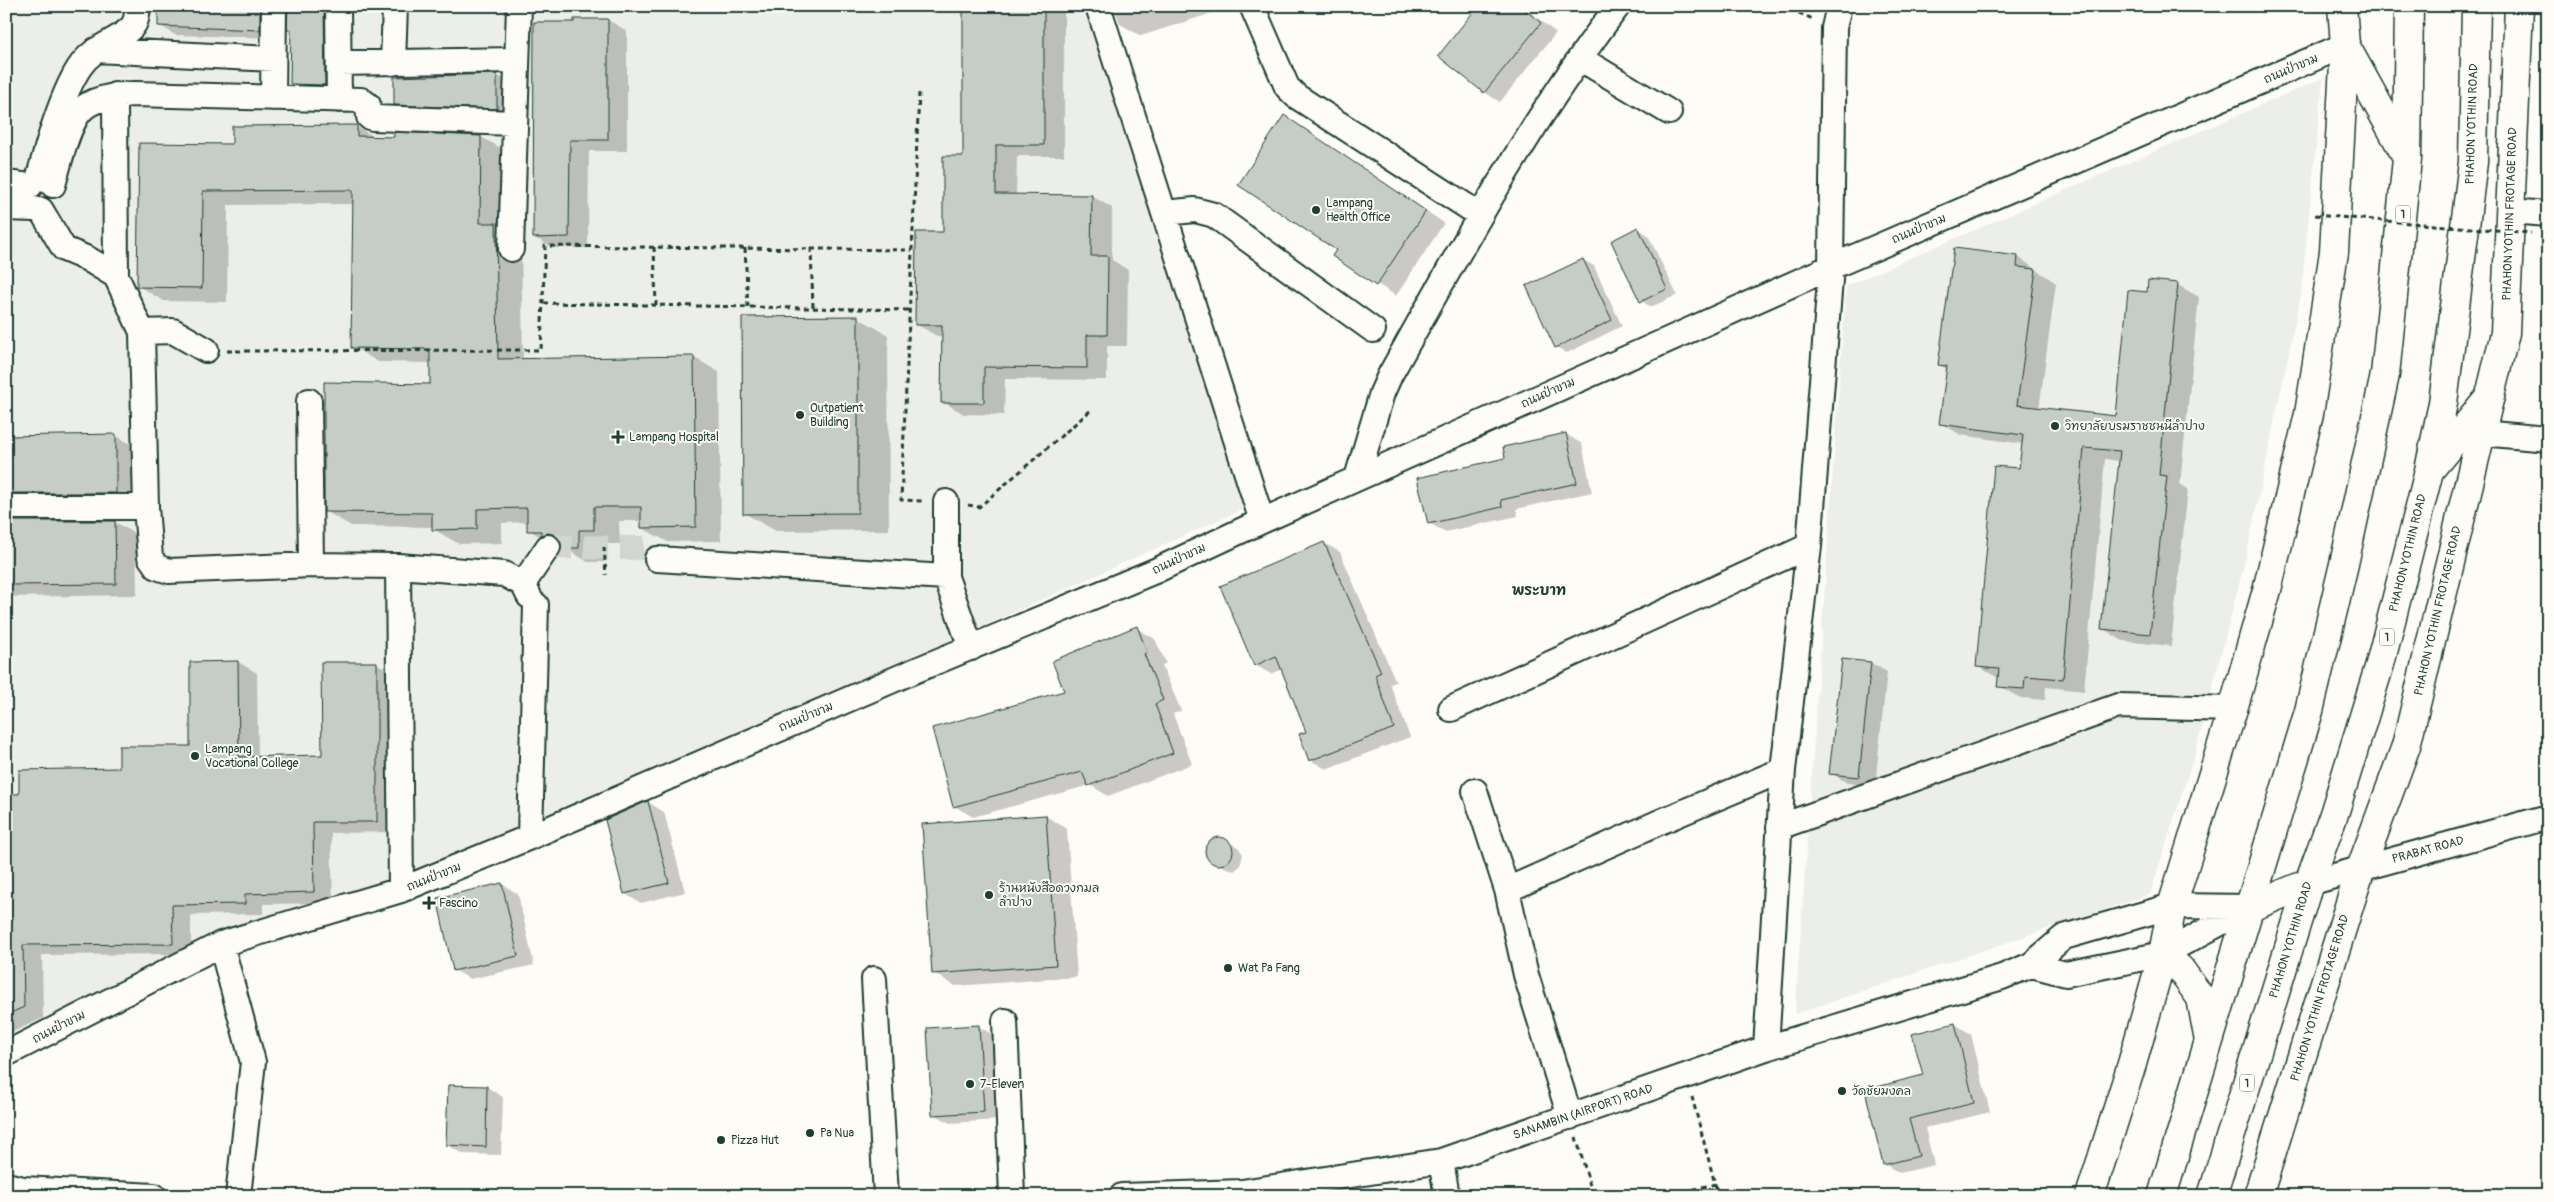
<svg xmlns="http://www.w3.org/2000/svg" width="2554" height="1202" font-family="Pangolin,'Playpen Sans Thai',sans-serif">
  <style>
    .built { fill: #eceee9 }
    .shadow { fill: #0003 }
    .building { fill: #c6cdc7; stroke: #1f3d34 }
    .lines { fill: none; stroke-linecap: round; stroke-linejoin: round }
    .minor-tunnel { stroke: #d1d6d0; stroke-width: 24; stroke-dasharray: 24 12; stroke-linecap: butt }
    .minor-casing { stroke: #1f3d34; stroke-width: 28 }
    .major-casing { stroke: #1f3d34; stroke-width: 31 }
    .highway-casing { stroke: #1f3d34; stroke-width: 31 }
    .path { stroke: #1f3d34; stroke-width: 3; stroke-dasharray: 5 4; stroke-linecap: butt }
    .minor { stroke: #fdfcf7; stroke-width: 24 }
    .major { stroke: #fdfcf7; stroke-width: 28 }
    .highway { stroke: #fdfcf7; stroke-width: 28 }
    .path-bridge { stroke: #1f3d34; stroke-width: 3; stroke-dasharray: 5 4; stroke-linecap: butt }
    .poi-dot { fill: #1f3d34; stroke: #fdfcf7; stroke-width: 2 }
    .labels { text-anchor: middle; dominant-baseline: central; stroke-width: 4; stroke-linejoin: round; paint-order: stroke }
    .shield { fill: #fdfcf7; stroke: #62766e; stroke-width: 1 }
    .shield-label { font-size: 11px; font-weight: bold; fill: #1f3d34 }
    .street-label { font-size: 12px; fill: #1f3d34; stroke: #fdfcf7 }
    .poi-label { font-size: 12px; fill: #1f3d34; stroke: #fdfcf7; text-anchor: start }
    .neighbourhood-label { font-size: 14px; font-weight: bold; fill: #1f3d34; stroke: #fdfcf7 }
  </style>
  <rect width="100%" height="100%" fill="#fdfcf7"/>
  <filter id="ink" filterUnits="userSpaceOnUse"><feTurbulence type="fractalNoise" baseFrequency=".02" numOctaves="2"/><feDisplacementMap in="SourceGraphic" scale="10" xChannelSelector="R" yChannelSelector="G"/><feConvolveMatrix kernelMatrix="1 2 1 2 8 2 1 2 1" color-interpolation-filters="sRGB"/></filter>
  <g filter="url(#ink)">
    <path class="built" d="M6 6H1090L1252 505 386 895 221 944 6 1038Z
      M2323 78 2301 294 2246 557 2196 750 2150 894 1795 1014 1846 286Z"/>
    <path class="shadow" d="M159 6H280L276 38 175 35 159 25Z
      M288 6H344L341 94 308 93 292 84V31L289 29Z
      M965 6H1061L1064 8V156H1017L1016 196H1092L1112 208V260L1128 270 1127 346H1107V380L1005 379 1004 415 964 414 943 402V336H937L916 324 964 157Z
      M1114 6H1234L1141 36 1120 24Z
      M1480 6H1523L1556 33 1500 102 1484 92Z
      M608 20 627 31V151H589L588 248H553L534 237 575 23Z
      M497 75 513 85V117L411 114 395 104Z
      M1285 116 1444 223 1396 296 1334 256 1338 250Z
      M357 127 376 138H395V134L481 137 506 151 521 239 523 360 693 357 719 372 721 541 668 542 642 528V521H619L620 544H604V562H588L560 545H554L529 530V522L502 523V543L459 544 433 529V527L351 526 325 511 431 385V363L378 362 353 347 354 204 228 205 227 302 164 301 138 286 233 145Z
      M1638 228 1648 235 1677 295 1651 307 1641 301Z
      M2018 257 2056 283 2039 409 2117 417 2150 282 2178 285 2199 297 2180 484 2188 489 2171 646 2123 641 2102 628 2120 461 2105 459 2084 691 2046 687 2045 700 2020 698 1999 686 2000 679 1977 666 2020 470 2023 444 1961 435 1940 423 1947 369 1939 365Z
      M1583 260 1594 266 1622 326 1567 353 1556 347Z
      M857 317 888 335 889 530 776 531 744 513Z
      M1566 434 1582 444 1592 492 1516 509 1518 516 1445 532 1429 523 1507 459Z
      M115 435 137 448V505L16 512 13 521 115 522 136 534 137 595 6 597V437Z
      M1324 543 1340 552 1396 682 1390 684 1410 737 1326 769 1310 760 1307 732 1283 669 1271 674 1255 665Z
      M1136 628 1155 639 1166 663 1162 665 1181 711 1173 714 1192 764 1108 796 1090 785 973 817 954 806 1066 692Z
      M238 662 257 673 258 758 323 756 376 663 395 674 396 832 331 833 333 903 263 904V914L191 915V954L42 955 43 1018 6 1035V796L20 795 192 747Z
      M1871 663 1887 672 1875 786 1847 783 1831 773Z
      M648 802 664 812 685 892 641 903 625 894Z
      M1046 816 1067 829 1077 977 955 986 934 973Z
      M1219 839 1238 847 1243 854 1240 866 1234 871 1210 861 1207 853 1208 845Z
      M502 884 518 894 534 965 470 979 454 970Z
      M1955 1024 1971 1034 1990 1112 1925 1128 1934 1165 1900 1173 1884 1164 1924 1076Z
      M978 1026 995 1036 1000 1120 950 1123 934 1114Z
      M449 1086 487 1087 503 1097 501 1155 463 1154 447 1145Z"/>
    <path class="building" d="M158 6H260V30L158 26Z
      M288 6H324L325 85 290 84 291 30H287Z
      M963 6H1044V145H996V194L1092 195 1091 256H1108L1107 335H1087V368L984 367V403H941L942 325H915L916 232H943V156H963Z
      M1478 6H1520L1541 23 1484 93 1438 56Z
      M574 19H608V140H570L569 237 533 238 534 22H574Z
      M497 74V109L394 105V77Z
      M1284 115 1426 211 1376 286 1332 256 1336 250 1238 185Z
      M357 125V136L394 137V132L481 136 480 223H496L498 359 694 356 696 527 641 528V507H594V530H579V548H562L560 541 555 535 548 533 541 535V531H527V508L477 509V529L432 530V513L324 512V382L430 384V349L351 348 353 190 203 191 202 288 137 287 139 143 232 144V126Z
      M1638 227 1667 289 1640 302 1611 241Z
      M1954 248 2018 256 2017 267 2036 269 2017 405 2116 416 2128 290 2147 292 2148 280 2178 283 2159 475 2167 476 2150 634 2101 629 2120 451 2084 448 2063 679 2025 676 2024 689 1997 687 1999 669 1976 667 1994 466 2019 468 2023 435 1939 424 1947 366 1938 365Z
      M1583 259 1612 320 1555 348 1526 286Z
      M858 316V513L743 514 742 317Z
      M1566 433 1577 483 1501 500 1502 507 1428 524 1417 478 1505 458 1503 447Z
      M116 434V493H6V436Z
      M6 521H115L116 584 6 585Z
      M1324 542 1381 672 1375 675 1394 728 1309 761 1299 734 1306 732 1276 656 1254 666 1220 586Z
      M1137 626 1147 652 1144 654 1163 700 1155 704 1173 753 1088 786 1082 772 953 807 932 728 1064 691 1052 661Z
      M1842 659 1871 662 1859 777 1829 774Z
      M238 661 239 757 322 755 321 662H377V822H313L314 892 245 894V904L172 905 173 944 23 945 24 1007 6 1015V794H19V770L119 768V746H190V662Z
      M648 801 669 883 624 894 605 820Z
      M1046 815 1056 965 932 974 922 824Z
      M1205 851a14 14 0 1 1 28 0a14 14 0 1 1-28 0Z
      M502 883 518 956 453 971 437 898Z
      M1955 1023 1974 1103 1909 1119 1919 1156 1883 1165 1865 1090 1923 1075 1912 1034Z
      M979 1025 984 1112 932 1115 927 1028Z
      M448 1085 487 1086 486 1147 446 1145Z"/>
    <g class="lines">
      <path class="minor-tunnel" d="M548 547 650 548"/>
      <defs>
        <path id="minor" d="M338 6 339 100
          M1098 6 1262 521
          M1252 6 1287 87 1296 96 1480 215
          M96 50 273 59
          M1581 59 1669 112
          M339 63 517 60
          M393 63 395 6
          M115 95 116 276
          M273 98 274 6
          M38 180C47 147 61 96 79 68 94 45 116 43 131 28 137 22 137 14 138 6
          M6 183 30 186
          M53 185C59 165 68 118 86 106 99 97 119 95 135 94L361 100 368 105 369 117 373 118 515 123
          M6 208 34 209
          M41 210 64 249 88 259 116 276 142 332 146 507 150 557 157 567 169 571 311 565 398 566 504 574 523 584 529 596
          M2510 211 2548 214
          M1164 213 1195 210 1214 215 1373 330
          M511 249 519 6
          M142 332 173 331 206 350
          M309 401 311 565
          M2481 433 2548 439
          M1357 478 1382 393 1390 375C1461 248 1530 121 1618 6
          M946 502V577L971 648
          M6 507H146
          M657 559 946 577
          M398 566 401 890
          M523 584 548 547
          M1451 709 1809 546
          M1475 791 1507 890 1526 975 1570 1117
          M1779 827 2118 706 2233 709
          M530 837 536 605
          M2309 883 2548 817
          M1507 890 1662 821 1783 770
          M221 944 253 1062 238 1196
          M2031 965 2066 974 2163 954 2250 907
          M874 979 886 1196
          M1005 1021 1012 1196
          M1766 1048 1783 770 1809 546 1831 267 1834 28 1839 6
          M6 1054 221 944 401 890 530 837 914 671 1155 571 1262 521 1831 267 2345 45
          M1441 1161 1447 1196
          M6 1185 23 1189 154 1196
          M1122 1196 1242 1192 1441 1161 1766 1048 2002 977 2031 965 2064 937 2172 906 2251 907"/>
        <path id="major" d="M2090 1196 2132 1064 2163 954 2172 906 2233 709 2267 590 2309 414 2334 252 2345 45 2342 6
          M2258 1196 2361 868 2406 746 2505 333 2519 6"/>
        <path id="highway" d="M2345 45 2407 157
          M2432 467 2490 397
          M2251 907 2309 883
          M2163 954 2180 969 2201 998 2208 1036
          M2162 1196 2309 711 2344 564 2385 375 2407 159 2409 6
          M2212 1196 2309 883 2334 814 2380 664 2428 475 2443 403 2473 162 2476 6"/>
      </defs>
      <use href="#minor" class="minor-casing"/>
      <use href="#major" class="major-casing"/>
      <use href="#highway" class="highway-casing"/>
      <path class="path" d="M1782 6 1813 19
        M919 93 901 500 924 501
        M654 247 656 305
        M745 248 748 307
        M811 248 813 308
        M543 303 909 310
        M227 351 541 350 545 246 912 250
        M968 505 979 507 1090 411
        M604 547 606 575
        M1576 1137 1593 1196
        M1715 1184 1719 1196
        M1667 1196 1715 1184 1692 1097"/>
      <use href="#minor" class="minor"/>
      <use href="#major" class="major"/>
      <use href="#highway" class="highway"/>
      <path class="path-bridge" d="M2315 215 2531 233"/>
    </g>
  </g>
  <g class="poi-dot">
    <circle cx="1316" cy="210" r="5"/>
    <circle cx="800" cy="415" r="5"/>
    <circle cx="2055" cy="426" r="5"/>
    <path d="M615.5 429.5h5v5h5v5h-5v5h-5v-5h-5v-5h5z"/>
    <circle cx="195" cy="756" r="5"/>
    <circle cx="989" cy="895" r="5"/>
    <path d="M426.5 895.5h5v5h5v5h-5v5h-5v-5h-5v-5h5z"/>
    <circle cx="1228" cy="968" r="5"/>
    <circle cx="970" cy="1084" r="5"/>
    <circle cx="1842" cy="1091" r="5"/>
    <circle cx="810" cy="1133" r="5"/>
    <circle cx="721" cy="1140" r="5"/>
  </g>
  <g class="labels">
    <g class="shield">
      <rect x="2395.5" y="205.5" width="15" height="17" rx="4"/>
      <rect x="2379.5" y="628.5" width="15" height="17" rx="4"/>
      <rect x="2239.5" y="1074.5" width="15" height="17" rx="4"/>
    </g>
    <g class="shield-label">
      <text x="2403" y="214">1</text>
      <text x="2387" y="637">1</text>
      <text x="2247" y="1083">1</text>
    </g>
    <g class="street-label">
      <text transform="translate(2291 69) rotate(-23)">ถนนป่าขาม</text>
      <text transform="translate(2472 124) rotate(-88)">PHAHON YOTHIN ROAD</text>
      <text transform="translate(2510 214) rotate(-88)">PHAHON YOTHIN FROTAGE ROAD</text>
      <text transform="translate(1919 229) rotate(-23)">ถนนป่าขาม</text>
      <text transform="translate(1548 393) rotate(-24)">ถนนป่าขาม</text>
      <text transform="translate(2408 553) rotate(-76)">PHAHON YOTHIN ROAD</text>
      <text transform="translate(1179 559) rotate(-25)">ถนนป่าขาม</text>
      <text transform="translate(2438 611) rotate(-77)">PHAHON YOTHIN FROTAGE ROAD</text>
      <text transform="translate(806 717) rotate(-23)">ถนนป่าขาม</text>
      <text transform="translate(2428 850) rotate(-15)">PRABAT ROAD</text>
      <text transform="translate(434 877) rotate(-22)">ถนนป่าขาม</text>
      <text transform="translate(2291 940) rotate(-73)">PHAHON YOTHIN ROAD</text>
      <text transform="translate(2320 998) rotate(-73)">PHAHON YOTHIN FROTAGE ROAD</text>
      <text transform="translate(59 1027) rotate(-27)">ถนนป่าขาม</text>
      <text transform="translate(1583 1112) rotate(-19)">SANAMBIN (AIRPORT) ROAD</text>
    </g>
    <g class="poi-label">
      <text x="1326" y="203">Lampang<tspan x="1326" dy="14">Health Office</tspan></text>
      <text x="810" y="408">Outpatient<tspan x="810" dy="14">Building</tspan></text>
      <text x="2065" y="426">วิทยาลัยบรมราชชนนีลำปาง</text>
      <text x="629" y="437">Lampang Hospital</text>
      <text x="205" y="749">Lampang<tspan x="205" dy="14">Vocational College</tspan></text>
      <text x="999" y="888">ร้านหนังสือดวงกมล<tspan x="999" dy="14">ลำปาง</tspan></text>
      <text x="439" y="903">Fascino</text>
      <text x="1238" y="968">Wat Pa Fang</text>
      <text x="980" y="1084">7-Eleven</text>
      <text x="1852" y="1091">วัดชัยมงคล</text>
      <text x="820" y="1133">Pa Nua</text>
      <text x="731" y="1140">Pizza Hut</text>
    </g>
    <g class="neighbourhood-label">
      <text x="1539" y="590">พระบาท</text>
    </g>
  </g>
  <rect width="2554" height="1202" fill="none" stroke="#fdfcf7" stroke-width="25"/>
  <rect x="12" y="12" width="2529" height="1177" fill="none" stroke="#1f3d34" stroke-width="2" filter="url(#ink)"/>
</svg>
